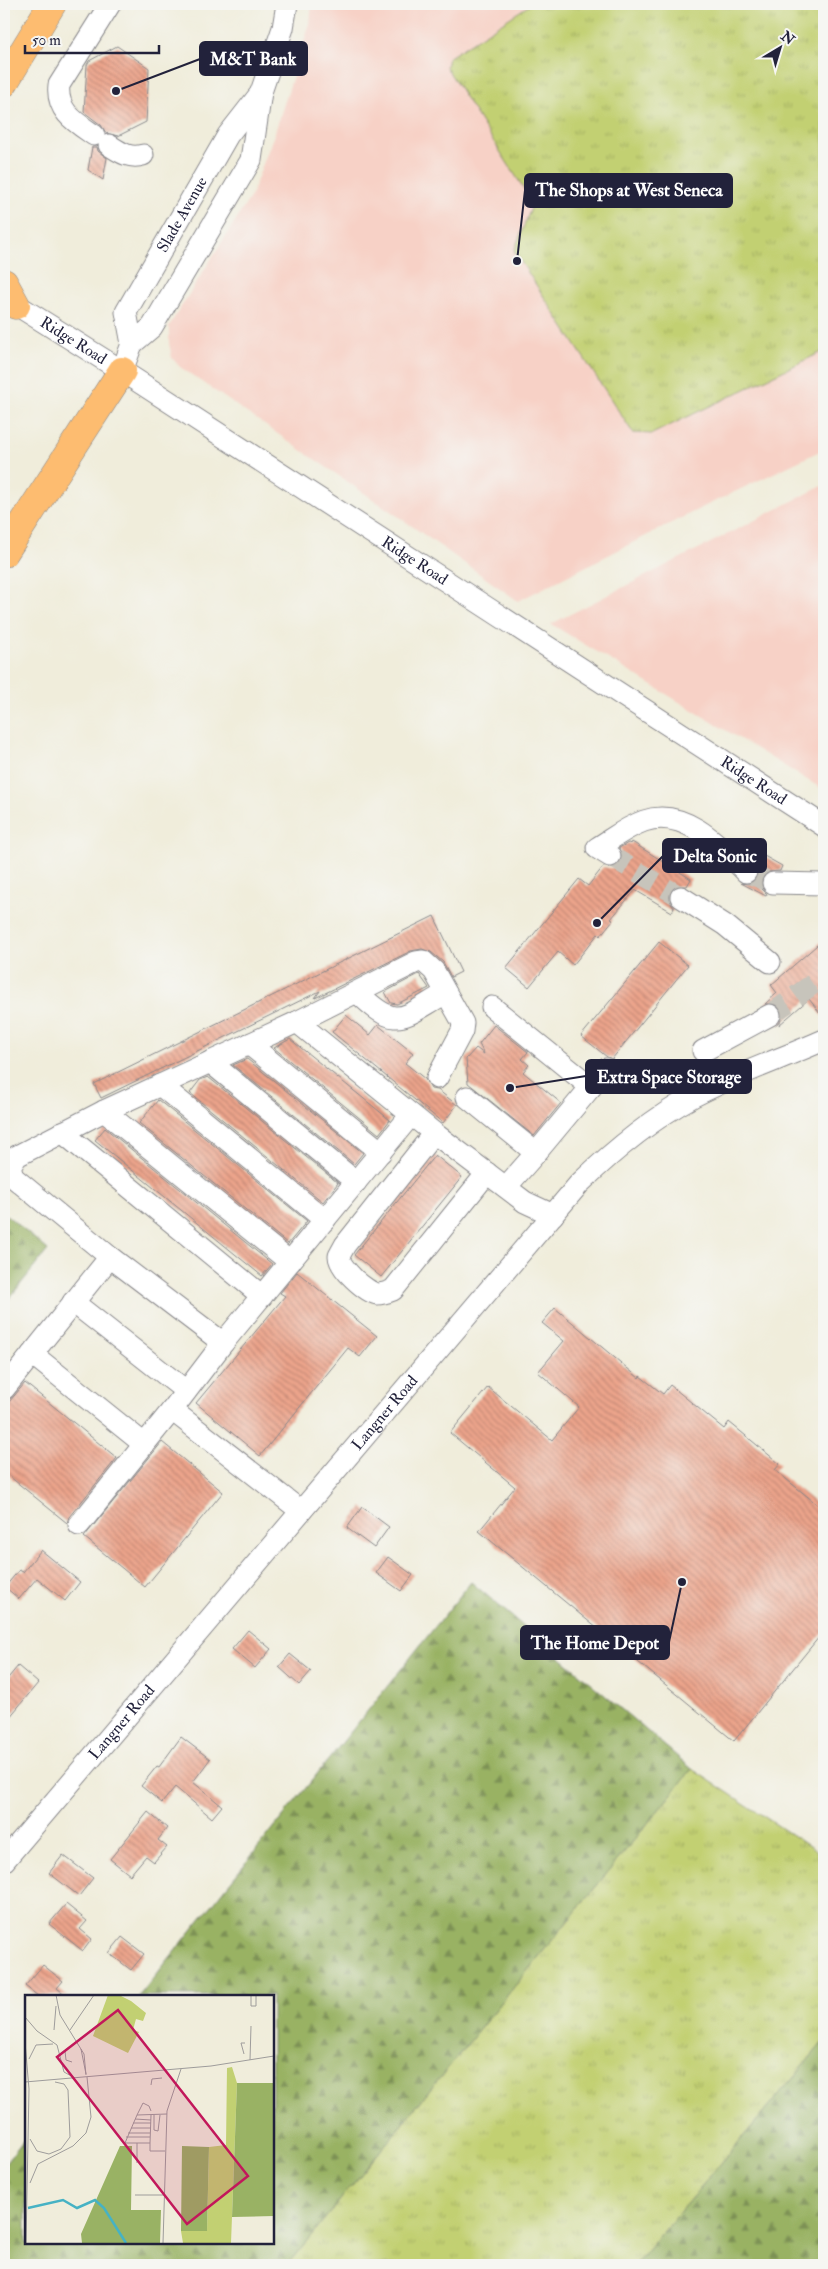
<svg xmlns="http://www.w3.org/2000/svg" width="828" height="2269" font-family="'IM FELL Double Pica',serif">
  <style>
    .built { fill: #f7d1c6 }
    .grass { fill: url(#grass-tufts); stroke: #727956 }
    .forest { fill: url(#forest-firs); stroke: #5e6a50 }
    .building { fill: url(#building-back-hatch) }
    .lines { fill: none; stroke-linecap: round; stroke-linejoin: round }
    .minor-tunnel { stroke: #c7c4bb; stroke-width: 21; stroke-dasharray: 21 11; stroke-linecap: butt }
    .minor-casing { stroke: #89888b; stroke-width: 23 }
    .highway-casing { stroke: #89888b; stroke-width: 29 }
    .minor { stroke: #fff; stroke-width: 21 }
    .highway { stroke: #fdbc70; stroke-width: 28 }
    .labels { text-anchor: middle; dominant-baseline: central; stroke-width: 5; stroke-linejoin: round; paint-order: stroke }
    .street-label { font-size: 16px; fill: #22223b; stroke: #f6f6f2 }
    .inset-river { fill: none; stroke: #46b2c4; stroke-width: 2.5 }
    .inset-road { fill: none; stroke: #9e9c9b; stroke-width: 1 }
    .view { fill: #c2185b; fill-opacity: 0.15; stroke: #c2185b; stroke-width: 2.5 }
    .inset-edge { fill: none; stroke: #22223b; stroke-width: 2.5 }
    .leader { fill: none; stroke: #22223b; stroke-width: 2 }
    .callout-dot { fill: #22223b; stroke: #f6f6f2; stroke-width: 2 }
    .callout { fill: #22223b; stroke: #22223b; stroke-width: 2 }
    .callout-label { font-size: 18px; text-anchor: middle; font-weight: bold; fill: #fff }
  </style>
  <defs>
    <pattern id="grass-tufts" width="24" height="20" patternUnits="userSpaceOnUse" patternTransform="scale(1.25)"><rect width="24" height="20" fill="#c2d072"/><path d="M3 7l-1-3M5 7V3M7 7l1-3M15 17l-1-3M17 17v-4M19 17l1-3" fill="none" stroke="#a6b264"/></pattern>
    <pattern id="forest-firs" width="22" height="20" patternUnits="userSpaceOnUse" patternTransform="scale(1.25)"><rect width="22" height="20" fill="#99b264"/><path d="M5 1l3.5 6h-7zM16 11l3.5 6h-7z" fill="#7c9054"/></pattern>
    <pattern id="building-back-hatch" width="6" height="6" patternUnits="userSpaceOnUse" patternTransform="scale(1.25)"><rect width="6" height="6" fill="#eca48b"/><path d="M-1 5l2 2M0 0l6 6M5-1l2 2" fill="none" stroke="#bf8573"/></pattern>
  </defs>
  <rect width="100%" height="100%" fill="#f6f6f2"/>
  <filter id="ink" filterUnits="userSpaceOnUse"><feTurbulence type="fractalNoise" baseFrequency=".02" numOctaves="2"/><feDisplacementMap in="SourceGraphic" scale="10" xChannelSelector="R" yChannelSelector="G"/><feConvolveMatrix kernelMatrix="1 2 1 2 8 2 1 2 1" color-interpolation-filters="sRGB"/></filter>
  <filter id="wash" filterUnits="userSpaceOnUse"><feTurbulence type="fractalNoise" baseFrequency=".0096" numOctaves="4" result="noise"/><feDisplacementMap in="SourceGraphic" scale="20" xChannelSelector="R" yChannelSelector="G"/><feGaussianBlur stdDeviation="1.12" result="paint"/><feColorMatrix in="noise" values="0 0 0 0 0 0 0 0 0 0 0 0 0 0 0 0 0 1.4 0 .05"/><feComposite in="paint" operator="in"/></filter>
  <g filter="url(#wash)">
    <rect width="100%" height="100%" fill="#f0eddb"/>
    <path class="built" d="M312 4H824V449L693 512 518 601 399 517 180 367 172 358 169 343V326L251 196 275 132 310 23Z
      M824 485V790L551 624Z"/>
    <path class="grass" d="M531 4H824V351L652 434 633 433 514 251 533 203 446 67 448 58Z
      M692 1769 824 1856V2041L635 2265H287Z"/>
    <path class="forest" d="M4 1213 48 1250 4 1305Z
      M471 1582 692 1769 287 2265H4V2165L26 2137V2243H272V1996H139Z
      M824 2041V2265H635Z"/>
    <g id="blocks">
      <path class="building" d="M117 46 149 68 146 122 118 136 106 133 101 125 84 112 87 65 89 61Z
        M92 147H97L98 151 107 158 103 180 88 170Z
        M632 842 691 879 687 886H676L670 891V902L674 908 672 912 635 890 611 919 613 920 600 936 598 934 573 965 558 952 529 987 506 968 579 879 588 886 603 867 610 868 616 867 622 857 619 848 628 843 631 844Z
        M757 852 782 866 780 871 767 872 762 877 761 883 762 889 767 894 766 896 741 883 750 884 758 876V868L752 861Z
        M434 916 461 972 451 977 443 962 431 952 422 949 411 951 315 998 320 991 101 1098 94 1084Z
        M824 939V1018L809 999 779 1025 782 1016 781 1009 776 1004H765L777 993 771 985Z
        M659 942 688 965 612 1059 607 1057 581 1036Z
        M419 974 429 988 397 1004 391 1003 385 992Z
        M346 1015 370 1035 378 1025 413 1053 405 1063 425 1079 431 1089 438 1090 457 1105 443 1123 332 1032Z
        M494 1025 528 1052 522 1059 529 1065 523 1072 561 1103 534 1136 468 1083 466 1059 476 1048 484 1054 479 1044Z
        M290 1039 390 1120 379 1134 274 1048Z
        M247 1059 363 1153 354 1164 233 1065Z
        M208 1077 338 1183 323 1202 190 1093 200 1080Z
        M158 1100 307 1221 288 1244 139 1123Z
        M105 1128 272 1264 262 1276 95 1140Z
        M435 1155 462 1177 381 1277 354 1255Z
        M297 1272 377 1336 360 1357 348 1348 260 1456 196 1403 285 1296 280 1293Z
        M555 1308 639 1378 640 1376 663 1394 670 1385 724 1429 729 1422 780 1464 775 1470 824 1510V1631L734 1741 479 1531 515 1487 450 1433 488 1387 552 1440 579 1407 538 1372 564 1341 542 1323Z
        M25 1383 117 1458 69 1517 67 1523 4 1472V1408Z
        M162 1442 223 1492 145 1587 84 1537Z
        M362 1507 389 1527 374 1548 347 1528Z
        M41 1550 80 1582 65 1601 37 1578 19 1599 5 1587 19 1570 23 1572Z
        M388 1557 413 1575 401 1591 376 1573Z
        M248 1630 271 1649 255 1668 232 1649Z
        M290 1654 311 1671 299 1685 279 1667Z
        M18 1666 38 1683 4 1724V1683Z
        M181 1737 210 1759 193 1782 222 1806 212 1818 175 1787 162 1803 141 1786 157 1766 159 1767Z
        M148 1812 167 1828 158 1840 167 1847 154 1862 146 1856 130 1875 110 1859Z
        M63 1855 93 1878 79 1896 49 1873Z
        M66 1904 87 1921 80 1929 92 1939 83 1951 49 1924Z
        M122 1937 144 1954 131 1970 109 1953Z
        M43 1965 63 1981 57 1988 67 1996H38L25 1986Z"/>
    </g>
  </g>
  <g filter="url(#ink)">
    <use href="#blocks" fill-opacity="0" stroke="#89888b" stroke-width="1"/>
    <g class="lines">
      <path class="minor-tunnel" d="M610 856 681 897
        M746 872 773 883
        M770 1015 824 976"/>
      <defs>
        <g id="minor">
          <path d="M94 135C75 122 56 111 59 85L110 4"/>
          <path d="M109 145C120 152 129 159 143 155"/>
          <path id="s1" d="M4 297 122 371 824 826"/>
          <path id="s2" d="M132 344 126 312 228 135 260 94"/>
          <path d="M122 371 132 344 152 327 251 160 261 92 283 28 287 4"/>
          <path d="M610 856 597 848C613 838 627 827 644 821 685 807 721 847 746 872"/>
          <path d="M773 883 824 884"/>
          <path d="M681 897 725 925 770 962"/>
          <path d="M357 992C398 1032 401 1018 446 993"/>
          <path d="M492 1007 591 1087"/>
          <path d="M297 1022 104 1111 17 1156 10 1167 13 1177 110 1257 223 1343 411 1115"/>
          <path d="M249 1044 381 1152"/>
          <path d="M703 1051 770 1015"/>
          <path d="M210 1062 356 1182"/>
          <path d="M437 1078 462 1031 463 1023 434 971 423 961 416 962 297 1022 434 1133 525 1202 553 1215"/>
          <path d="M160 1085 325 1220"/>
          <path d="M467 1097 536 1153 506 1187"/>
          <path d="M104 1111 290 1262"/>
          <path d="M62 1132 262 1296"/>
          <path d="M434 1133 345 1245 339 1256C339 1268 366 1292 377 1294 383 1294 388 1292 393 1290L487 1173"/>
          <path d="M536 1153 606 1069"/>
          <path d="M73 1302 186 1391"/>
          <path d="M223 1343 172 1410 301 1511"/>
          <path d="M32 1354 144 1444"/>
          <path d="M4 1389 110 1257"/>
          <path d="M79 1525 172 1410"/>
          <path id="s3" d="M4 1861 579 1184C613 1151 652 1119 694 1096 736 1074 781 1059 824 1040"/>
        </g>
        <path id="highway" d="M4 83 52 4
          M4 283 16 305
          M4 553 122 371"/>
      </defs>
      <use href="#minor" class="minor-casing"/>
      <use href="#highway" class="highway-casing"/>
      <use href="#minor" class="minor"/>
      <use href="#highway" class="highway"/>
    </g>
  </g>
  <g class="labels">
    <g class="street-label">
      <text stroke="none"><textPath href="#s2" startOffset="145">Slade Avenue</textPath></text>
      <text stroke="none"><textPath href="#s1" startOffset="82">Ridge Road</textPath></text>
      <text stroke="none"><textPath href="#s1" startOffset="488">Ridge Road</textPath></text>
      <text stroke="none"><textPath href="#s1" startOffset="892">Ridge Road</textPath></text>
      <text stroke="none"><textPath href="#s3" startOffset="588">Langner Road</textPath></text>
      <text stroke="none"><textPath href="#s3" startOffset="182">Langner Road</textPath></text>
    </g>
  </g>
  <g transform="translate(25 1995)">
    <rect width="249" height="249" fill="#f0eddb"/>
    <path d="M83 0H94L106 6 121 18 118 26 111 24 108 35 114 37 103 58 68 41ZM207 72 212 88 206 248H158L156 236H182L184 152 201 150 202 73Z" fill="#c2d072"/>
    <path d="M212 88H249V221L207 222ZM95 151H107L106 215H136L135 248H57L56 239ZM157 151 184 152 182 236H156Z" fill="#99b264"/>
    <path class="inset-river" d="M3 213 38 205 52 213 70 205 79 213 101 248"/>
    <path class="inset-road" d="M31 0 35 20 59 59 61 80M226 0V11H231V0M0 22 12 36 32 50 39 77 50 83M29 35 31 11M45 35 69 0M0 47 4 94 1 248M56 54 61 79M40 56 41 65 47 67M219 59 216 48H220M4 64 11 50 28 49M225 65 226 31M0 87 186 71 249 61M126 90 127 84 137 83M126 116 124 111 118 108 112 120 142 119M112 120 100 148H125L126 120M129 120V135L133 136 135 120M110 124 126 125M108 128H126M106 133H126M103 138H125M101 142H125M5 144 12 156 24 159 36 154 45 142 43 95 39 89 30 87M125 148V156H140M112 168V148M5 188 13 169 48 151 61 138 66 122 62 82M110 200H139M138 248 142 116 156 74"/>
    <path class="view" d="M93 15 223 181 162 229 32 62Z"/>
    <rect width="249" height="249" class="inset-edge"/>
  </g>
  <path class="leader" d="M116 91L200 59M517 261L525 190M597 923L663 856M510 1088L586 1076M682 1582L669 1642"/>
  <g class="callout-dot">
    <circle cx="116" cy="91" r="5"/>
    <circle cx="517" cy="261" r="5"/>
    <circle cx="597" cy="923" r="5"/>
    <circle cx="510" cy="1088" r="5"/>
    <circle cx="682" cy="1582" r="5"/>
  </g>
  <g class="callout">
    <rect x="200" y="42" width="107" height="33" rx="5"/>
    <rect x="525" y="174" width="207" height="33" rx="5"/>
    <rect x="663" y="839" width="103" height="33" rx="5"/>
    <rect x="586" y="1060" width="165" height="33" rx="5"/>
    <rect x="521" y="1626" width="148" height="33" rx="5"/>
  </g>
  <g class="callout-label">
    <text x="253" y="65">M&amp;T Bank</text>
    <text x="629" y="196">The Shops at West Seneca</text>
    <text x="715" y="862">Delta Sonic</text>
    <text x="669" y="1083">Extra Space Storage</text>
    <text x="595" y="1649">The Home Depot</text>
  </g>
  <rect width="828" height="2269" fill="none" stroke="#f6f6f2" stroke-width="20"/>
  <g transform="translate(780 48) rotate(38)" stroke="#f6f6f2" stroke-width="4" paint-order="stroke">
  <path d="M0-4L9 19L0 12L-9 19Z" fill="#22223b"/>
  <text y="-8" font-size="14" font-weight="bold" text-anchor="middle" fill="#22223b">N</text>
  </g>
  <path d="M25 45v8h134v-8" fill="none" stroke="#22223b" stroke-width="2.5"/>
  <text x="32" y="45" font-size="15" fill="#22223b" stroke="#f6f6f2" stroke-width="4" paint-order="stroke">50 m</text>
</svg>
